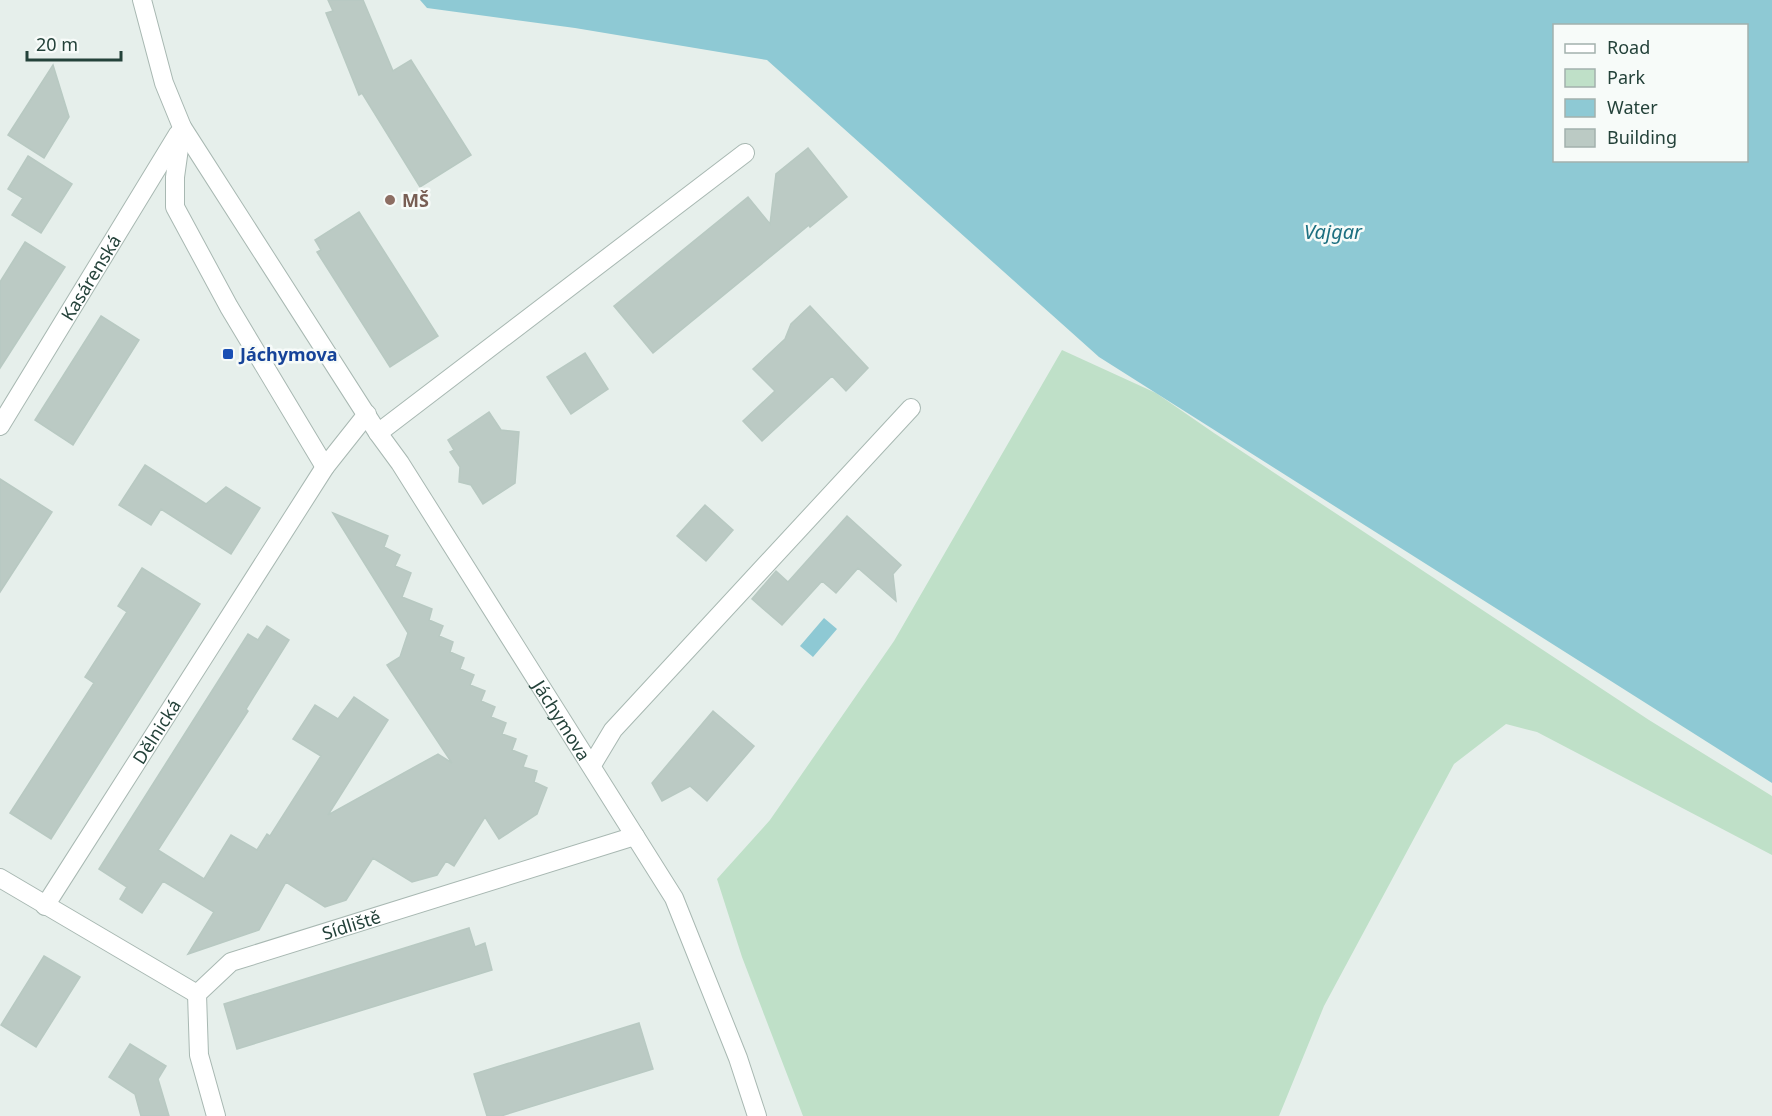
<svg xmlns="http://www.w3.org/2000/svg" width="1772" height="1116" font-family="'Noto Sans',sans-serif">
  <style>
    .green { fill: #bfe0c8 }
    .water { fill: #8ec9d4; fill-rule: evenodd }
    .building { fill: #bbcac4; stroke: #b8c9c2; stroke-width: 1.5 }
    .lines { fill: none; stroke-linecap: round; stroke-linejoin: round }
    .minor-casing { stroke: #a8b8b2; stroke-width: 20 }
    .minor { stroke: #fff; stroke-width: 18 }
    .education-dot { fill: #8d6e63; stroke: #f7fbf9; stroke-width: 2 }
    .transit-dot { fill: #1a4fb4; stroke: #f7fbf9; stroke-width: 2 }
    .labels { text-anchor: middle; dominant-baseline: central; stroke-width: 5; stroke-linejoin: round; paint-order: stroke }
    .education-label { font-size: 18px; font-weight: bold; fill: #785e54; stroke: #f7fbf9; text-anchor: start }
    .street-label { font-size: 18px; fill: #24423a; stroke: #f7fbf9 }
    .transit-label { font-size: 18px; font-weight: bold; fill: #164399; stroke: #f7fbf9; text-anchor: start }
    .water-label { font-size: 20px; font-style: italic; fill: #1c6f80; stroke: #f7fbf9 }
  </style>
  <rect width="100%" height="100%" fill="#e6efeb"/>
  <path class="green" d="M1062 350 1156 393 1214 433 1649 720 1772 796V855L1537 732 1506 724 1454 764 1324 1006 1279 1116H803L742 957 717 879 770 820 894 641Z"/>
  <path class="water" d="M420 0H1772V783L1099 357 767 60 575 28 427 8ZM1554 26H1746V160H1554Z
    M824 618 837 629 813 657 800 646Z"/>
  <path class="building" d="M328 0H363L393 71 411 60 471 155 420 187 362 93 359 95 326 13 333 11Z
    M53 65 69 117 44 158 8 135Z
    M808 148 847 197 810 227 809 225 653 353 614 306 748 197 770 224 776 174Z
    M28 156 72 184 41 233 12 215 23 198 8 189Z
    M359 212 438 336 390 367 317 252 321 250 315 240Z
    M25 242 65 267 0 368V282Z
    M810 306 868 368 846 391 832 376 762 441 743 421 775 391 753 369 785 339 791 324Z
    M101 316 139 340 73 445 35 420Z
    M585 353 608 389 571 414 547 377Z
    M489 412 501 430 519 432 515 483 483 504 471 485 459 482 460 467 450 452 454 450 448 440Z
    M145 465 206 504 226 487 260 508 231 554 161 509 151 525 119 505Z
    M0 479 52 512 0 592Z
    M705 505 733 530 706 561 677 536Z
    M333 513 388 536 384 547 400 555 395 566 411 573 402 597 432 609 429 620 443 626 439 636 453 642 450 652 464 658 460 669 474 675 470 685 485 691 481 701 495 707 491 717 506 723 502 734 516 739 512 750 527 756 523 767 537 771 534 782 547 788 537 814 499 839 485 817 454 866 446 861 437 875 412 882 373 858 346 900 325 907 286 882 259 930 188 954 214 912 163 881 142 913 120 899 127 887 99 869 248 634 258 640 267 626 289 640 246 709 248 711 158 850 204 879 231 835 257 850 267 834 270 836 321 756 293 739 315 705 338 719 354 697 388 720 328 815 438 754 452 763 387 665 400 657 408 633Z
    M847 516 901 565 893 574 896 601 858 568 836 593 822 581 782 625 752 599 776 571 788 582Z
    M142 568 200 604 51 839 10 813 94 683 85 677 127 612 118 606Z
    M713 711 754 746 707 801 690 786 662 801 652 783Z
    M469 928 475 947 485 943 492 970 237 1049 224 1004Z
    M44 956 80 977 36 1047 1 1025Z
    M639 1023 653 1069 501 1116H487L474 1074Z
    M130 1044 166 1066 158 1079 169 1116H141L135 1094 109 1077Z"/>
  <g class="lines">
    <defs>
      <g id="minor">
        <path id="s1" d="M142 0 164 83 182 127 378 433 400 463 674 898 738 1058 757 1116"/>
        <path d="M182 127 175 177V207L229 307 325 467"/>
        <path id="s2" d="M0 426 178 134"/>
        <path d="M378 433 745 153"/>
        <path d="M592 765 613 730 911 408"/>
        <path d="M0 878 197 994"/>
        <path id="s3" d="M45 906 325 467 367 414"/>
        <path id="s4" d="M216 1116 199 1055 197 994 231 962 635 836"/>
      </g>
    </defs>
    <use href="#minor" class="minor-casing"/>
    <use href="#minor" class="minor"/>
  </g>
  <circle class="education-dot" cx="390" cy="200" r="6"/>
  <rect class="transit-dot" x="222" y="348" width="12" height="12" rx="3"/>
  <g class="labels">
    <g class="education-label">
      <text x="402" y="200">MŠ</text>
    </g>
    <g class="street-label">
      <text stroke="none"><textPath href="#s2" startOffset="174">Kasárenská</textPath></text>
      <text stroke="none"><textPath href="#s1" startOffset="838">Jáchymova</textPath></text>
      <text stroke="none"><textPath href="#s3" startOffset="207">Dělnická</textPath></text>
      <text stroke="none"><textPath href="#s4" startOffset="297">Sídliště</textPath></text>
    </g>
    <g class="transit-label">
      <text x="240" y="354">Jáchymova</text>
    </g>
    <g class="water-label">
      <text x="1333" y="231">Vajgar</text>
    </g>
  </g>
  <rect x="1553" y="24" width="195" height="138" fill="#f7fbf9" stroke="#a3b1ad" stroke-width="1.5"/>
  <rect x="1565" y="44" width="30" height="9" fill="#ffffff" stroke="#a3b1ad" stroke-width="1.5"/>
  <text x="1607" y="54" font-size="18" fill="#24423a">Road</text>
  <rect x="1565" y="69" width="30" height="18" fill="#bfe0c8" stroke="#a3b1ad" stroke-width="1.5"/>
  <text x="1607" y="84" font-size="18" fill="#24423a">Park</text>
  <rect x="1565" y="99" width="30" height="18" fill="#8ec9d4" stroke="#a3b1ad" stroke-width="1.5"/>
  <text x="1607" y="114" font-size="18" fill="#24423a">Water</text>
  <rect x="1565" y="129" width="30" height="18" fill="#bbcac4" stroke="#a3b1ad" stroke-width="1.5"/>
  <text x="1607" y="144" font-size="18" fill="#24423a">Building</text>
  <path d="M27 51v9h94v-9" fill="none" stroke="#24423a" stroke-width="3"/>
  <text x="36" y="51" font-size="18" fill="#24423a" stroke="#f7fbf9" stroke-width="4.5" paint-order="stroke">20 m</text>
</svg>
